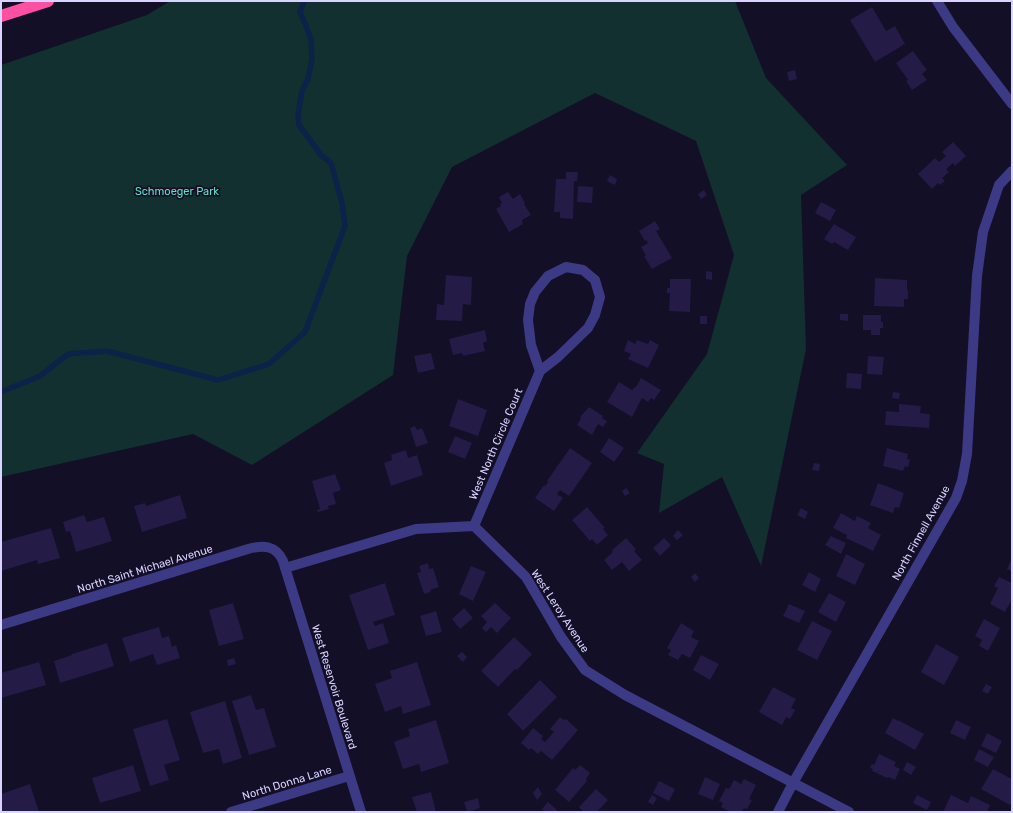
<svg xmlns="http://www.w3.org/2000/svg" width="1013" height="813" font-family="Rubik,sans-serif">
  <style>
    .green { fill: #12302f }
    .lines { fill: none; stroke-linecap: round; stroke-linejoin: round }
    .stream { stroke: #0c2248; stroke-width: 5.5 }
    .building { fill: #241b47 }
    .minor { stroke: #3d3a85; stroke-width: 10 }
    .motorway { stroke: #ff4fa3; stroke-width: 12 }
    .labels { text-anchor: middle; dominant-baseline: central; stroke-width: 3.5; stroke-linejoin: round; paint-order: stroke }
    .park-label { font-size: 11px; fill: #5fe0c0; stroke: #130f26 }
    .street-label { font-size: 11px; fill: #d9d4ff; stroke: #130f26 }
  </style>
  <rect width="100%" height="100%" fill="#130f26"/>
  <path class="green" d="M170 1H735L766 78 847 165 801 195 806 349 761 566 722 477 659 513 664 464 637 453 707 354 734 255 696 141 595 93 452 167 407 256 393 375 252 465 193 434 1 477V65L147 15Z"/>
  <g class="lines">
    <path class="stream" d="M1 392 40 376 68 354 107 351 218 380 269 364 305 332 345 226 342 203 331 163 321 155 299 125 298 115 302 91 308 79 312 59 311 39 306 26 300 12 304 1"/>
  </g>
  <path class="building" d="M872 7 886 31 895 26 905 44 875 62 850 20Z
    M913 51 927 70 922 74 927 80 912 90 906 81 908 80 896 63Z
    M795 70 797 79 789 81 787 72Z
    M953 142 966 156 955 166 953 163 946 169 949 172 942 178 945 181 940 185 938 183 932 189 918 174 935 158 939 162 946 156 942 152Z
    M566 172H578L577 181H574L573 219 560 218V212H554L556 179H566Z
    M610 175 617 179 615 185 607 181Z
    M578 186 593 187 592 203 577 202Z
    M704 190 707 195 701 199 698 194Z
    M508 192 513 199 520 194 525 203 524 204 531 215 522 220 523 224 509 232 496 209 501 206 500 204 502 203 499 197Z
    M821 202 836 210 830 221 815 213Z
    M655 221 660 229 656 231 672 258 652 269 644 256H646L641 247 648 243 646 240 645 241 639 231Z
    M834 224 856 237 848 250 834 242 832 244 824 239Z
    M706 271 712 272V280L706 279Z
    M446 275 472 277 471 305 463 304 462 321 436 320 437 304 444 305Z
    M875 278 907 280V290H908V299H904V307L874 306Z
    M670 279H691L690 312 669 311 670 293H667V288H670Z
    M840 314H848V321L840 320Z
    M863 315H881V322H883V328H880V335H871V330H863Z
    M700 316H707V324H700Z
    M485 330 487 341 483 343 485 351 463 356 462 353 453 355 449 339Z
    M628 340 635 344 637 340 648 344 650 340 659 345 648 368 628 359 631 354 624 351Z
    M431 353 435 369 418 373 414 356Z
    M868 356 884 357 882 375 867 374Z
    M847 373 862 374 861 389 846 388Z
    M641 378 661 390 654 400 651 398 648 402 642 398 632 417 607 402 619 382 632 390 635 387H636Z
    M893 392 900 393 899 399 892 398Z
    M458 399 487 410 478 436 449 426Z
    M899 404 921 406 920 413 930 414 929 428 885 425 886 411 899 412Z
    M589 407 603 416 602 418 607 421 603 427 598 424 592 435 577 425 581 418 580 417Z
    M415 426 417 430 422 428 428 443 416 447 410 428Z
    M455 436 472 443 465 459 448 452Z
    M609 438 624 448 614 462 600 452Z
    M570 448 592 463 569 496 560 490 557 494 563 498 554 511 535 498 544 485 545 486 548 482 547 481Z
    M887 448 908 454 907 459 910 460 908 467 905 466 903 471 883 466Z
    M406 450 408 458 417 455 423 475 391 486 384 463 392 460 391 455Z
    M814 463 820 464 819 471 812 470Z
    M335 474 341 490 333 493 336 504 328 506 329 509 318 512 317 510 320 509 312 481Z
    M878 483 904 493 899 508 895 507 893 513 870 505Z
    M626 488 630 493 625 496 622 491Z
    M180 495 187 518 142 532 134 506 145 503 146 506Z
    M587 507 605 528 603 529 608 535 597 545 592 539 590 541 572 520Z
    M801 508 808 512 805 519 797 515Z
    M841 513 855 521 857 516 871 523 868 528 881 535 873 551 846 538 847 535 833 528Z
    M84 515 87 522 104 517 112 541 76 552 70 531 66 532 63 522Z
    M51 528 60 558 38 564 37 560 1 571V542Z
    M678 530 683 535 677 540 673 536Z
    M831 536 846 543 841 554 825 545Z
    M626 538 636 549 634 551 642 560 629 571 622 562 612 570 604 560 613 552 612 550Z
    M664 538 671 545 660 556 653 548Z
    M846 554 865 564 855 585 836 576Z
    M1012 558V572L1007 569Z
    M428 563 429 569 433 568 439 587 430 590 431 592 424 594 417 573 421 572 419 566Z
    M471 566 486 572 473 601 459 594Z
    M809 572 821 579 815 592 802 585Z
    M695 573 699 578 695 582 691 577Z
    M999 577 1012 583V599L1005 612 990 604 998 588 994 586Z
    M385 583 395 615 373 622 375 626 383 623 389 643 368 650 349 595Z
    M829 593 846 602 836 622 818 612Z
    M233 603 244 639 219 646 209 610Z
    M495 603 511 618 497 633 491 627 486 632 482 628 487 622 481 616Z
    M789 604 805 611 799 623 783 616Z
    M464 608 473 618 460 629 452 619Z
    M436 611 442 632 426 636 420 616Z
    M984 619 1000 628 988 651 979 646 982 640 975 636Z
    M812 621 832 631 817 660 797 650Z
    M681 623 694 631 691 637 699 641 690 658 682 654 678 660 668 655 671 650 667 648Z
    M159 627 162 638 169 636 172 647 176 645 180 658 157 665 153 654 130 662 122 638Z
    M514 637 532 654 517 670 515 669 498 687 481 671Z
    M107 643 114 666 60 683 54 661 72 655V654Z
    M936 644 959 657 944 685 921 672Z
    M462 652 467 657 463 662 457 656Z
    M701 655 719 664 710 680 693 670Z
    M234 658 236 664 228 666 227 660Z
    M39 662 46 685 1 698V673Z
    M417 662 431 705 403 714 401 706 385 712 375 684 392 678 390 671Z
    M540 680 557 697 523 731 507 714Z
    M986 684 992 687 988 694 982 691Z
    M773 687 796 699 791 708 795 710 790 719 786 717 782 725 759 712Z
    M251 695 256 710 264 708 276 747 249 755 232 701Z
    M225 701 242 758 223 764 219 749 203 753 190 712Z
    M560 717 564 720 566 719 578 730 552 760 541 751 538 754 531 748 529 750 521 743 533 728 543 736 541 739 545 742 554 732 550 729Z
    M893 718 898 721V720L924 734 915 750 885 733Z
    M167 719 180 760 164 765 169 780 150 786 133 729Z
    M436 720 449 763 421 772 419 764 403 769 394 742 410 736 408 729Z
    M956 720 971 727 965 740 950 733Z
    M987 733 1002 741 996 753 981 746Z
    M979 749 994 757 988 767 974 760Z
    M879 754 896 762 894 766 900 769 895 780 888 777 887 778 872 771 873 769 870 768 872 764 874 765Z
    M907 762 916 767 911 775 903 770Z
    M133 765 141 791 100 803 92 778Z
    M580 765 590 773 586 779 587 781 569 802 555 790 573 768 575 770Z
    M993 769 1012 779V801L1010 805 981 789Z
    M705 777 720 784 713 800 698 794Z
    M744 779 756 785 749 799 752 800 747 809 744 808 742 812H731L721 807 723 803 719 801 726 788 729 789 734 780 741 784Z
    M659 781 675 789 669 801 653 793Z
    M30 784 39 812H13V811L1 812V794Z
    M538 787 542 794 537 800 533 793Z
    M596 789 608 800 597 812H584L579 807Z
    M431 792 436 812H417L412 797Z
    M652 795 657 798 653 805 648 802Z
    M917 795 931 802 927 810 913 803Z
    M951 795 968 803 971 796 990 805 987 812H943Z
    M478 798 480 808 467 812 464 802Z
    M548 802 557 810 556 812H545L542 809Z"/>
  <g class="lines">
    <path class="minor" d="M937 1 953 27 1012 104
      M474 526 540 371 558 357 588 328 595 315 600 297 595 280 583 270 566 267 548 276 535 292 530 304 528 320 531 345 540 371
      M285 568 416 529 474 526 526 577 561 637 585 670 625 695 849 812
      M1 625 248 549C263 545 276 545 283 561L361 812
      M231 812 349 776
      M778 812 793 783 956 498 962 481 967 454 977 276 983 232 999 185 1012 171"/>
    <path class="motorway" d="M1 16 48 1"/>
  </g>
  <g class="labels">
    <g class="park-label">
      <text x="177" y="191">Schmoeger Park</text>
    </g>
    <g class="street-label">
      <text transform="translate(496 444) rotate(-67)">West North Circle Court</text>
      <text transform="translate(921 533) rotate(-61)">North Finnell Avenue</text>
      <text transform="translate(145 569) rotate(-17)">North Saint Michael Avenue</text>
      <text transform="translate(560 611) rotate(57)">West Leroy Avenue</text>
      <text transform="translate(334 687) rotate(73)">West Reservoir Boulevard</text>
      <text transform="translate(287 783) rotate(-17)">North Donna Lane</text>
    </g>
  </g>
  <rect width="1013" height="813" fill="none" stroke="#d9d4ff" stroke-width="4"/>
</svg>
